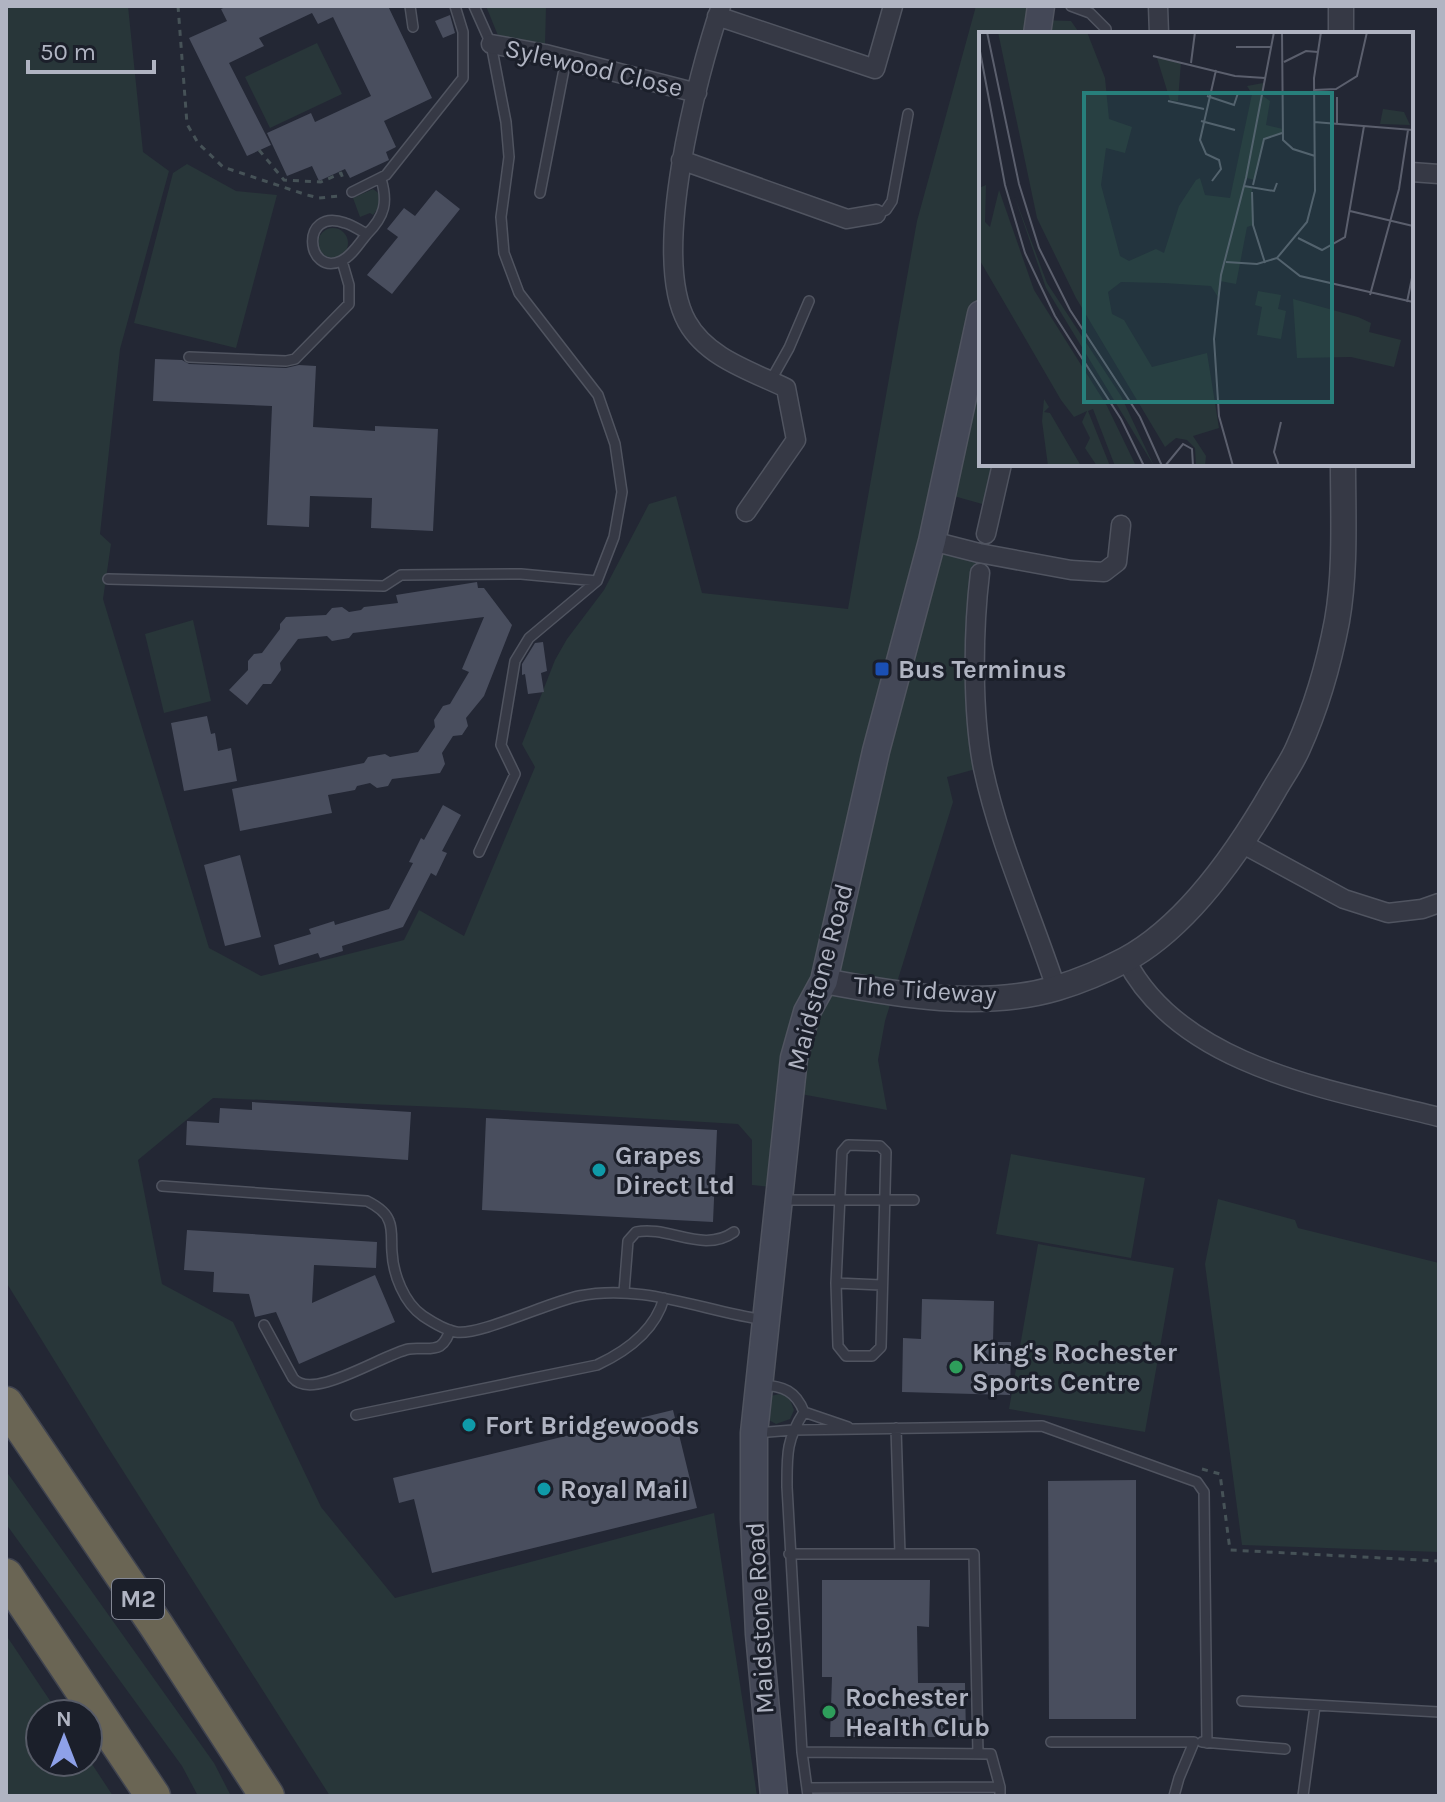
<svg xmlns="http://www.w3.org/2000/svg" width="1445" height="1802" font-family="Karla,sans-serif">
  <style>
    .green { fill: #283639 }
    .building { fill: #494e5e }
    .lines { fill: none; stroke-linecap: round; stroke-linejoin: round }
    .service-casing { stroke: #505460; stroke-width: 12 }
    .minor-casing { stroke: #505460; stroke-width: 21 }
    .tertiary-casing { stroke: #505460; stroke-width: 27 }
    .secondary-casing { stroke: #505460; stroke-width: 29 }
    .motorway-casing { stroke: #404450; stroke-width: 37 }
    .path { stroke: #465257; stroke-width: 3; stroke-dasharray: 6 6; stroke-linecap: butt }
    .service { stroke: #363945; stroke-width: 9 }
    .minor { stroke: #363945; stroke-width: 18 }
    .tertiary { stroke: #363945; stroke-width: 24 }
    .secondary { stroke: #444857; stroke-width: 26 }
    .motorway { stroke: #6a6554; stroke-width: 34 }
    .transit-dot { fill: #1a4fb4; stroke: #1b1f2a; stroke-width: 3 }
    .culture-dot { fill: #0f9aa8; stroke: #1b1f2a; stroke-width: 3 }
    .leisure-dot { fill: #2e9e5b; stroke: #1b1f2a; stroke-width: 3 }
    .labels { text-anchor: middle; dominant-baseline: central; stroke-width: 6; stroke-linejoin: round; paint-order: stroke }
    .shield { fill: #1b1f2a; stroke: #838794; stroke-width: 2 }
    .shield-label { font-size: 24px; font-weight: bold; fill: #b0b4c2 }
    .street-label { font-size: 26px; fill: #b0b4c2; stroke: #1b1f2a }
    .poi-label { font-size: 26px; font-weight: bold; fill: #b0b4c2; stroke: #1b1f2a; text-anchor: start }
    .inset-road { fill: none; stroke: #5b5f6d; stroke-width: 2 }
    .view { fill: #277f7b; fill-opacity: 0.15; stroke: #277f7b; stroke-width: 4 }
    .inset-edge { fill: none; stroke: #b0b4c2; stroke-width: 4 }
  </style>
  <rect width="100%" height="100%" fill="#232734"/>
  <path class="green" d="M6 6H128L143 152 169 171 120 349 100 534 111 544 103 599 209 948 261 976 404 940 419 910 464 936 535 767 522 744 555 660 567 639 604 590 649 504 676 496 702 593 848 609 917 221 976 6H1035L1040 20 1071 21 1080 34H981V464H1002L993 507 943 493 933 540 979 553 983 767 947 777 953 802 885 1021 878 1060 887 1110 790 1092 779 1188 752 1185V1140L738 1124 466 1108 213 1098 138 1160 162 1284 233 1322 321 1507 395 1598 714 1513 757 1796H330L104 1441 6 1282Z
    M486 6H546L545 46 499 38Z
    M317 43 342 94 270 128 245 77Z
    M187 164 236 191 277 195 236 348 134 323 173 173Z
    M373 189 381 195 380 206 373 215 370 213 360 217 353 198Z
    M318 243a15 15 0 1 1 30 0a15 15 0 1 1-30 0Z
    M193 620 211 701 164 713 145 634Z
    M1011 1154 1145 1178 1131 1258 996 1234Z
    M1218 1199 1295 1220 1298 1228 1439 1263V1552L1242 1545 1205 1264Z
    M1038 1244 1174 1268 1145 1432 1009 1409Z
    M780 1394 789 1397 794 1410 790 1419 776 1424 767 1419 770 1396Z
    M6 1471 214 1763 231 1796H198L182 1766 6 1524Z
    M6 1635 59 1714H40V1762H88V1758L113 1796H6Z"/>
  <path class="building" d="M228 6H388L432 98 384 121 396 147 386 152 389 160 350 178 345 169 319 181 312 166 287 176 267 133 311 113 315 122 371 96 333 17 318 24 312 13 259 38 264 46 229 63 271 145 247 156 189 38 227 21 221 9Z
    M450 15 455 33 443 38 435 21Z
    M436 190 460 209 392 294 367 275 398 237 387 229 404 208 415 216Z
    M155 359 182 360 189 364 286 368 299 365 316 366 313 427 375 431V426L438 429 433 531 371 528 372 498 310 496 309 527 267 525 272 406 153 401Z
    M477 582 478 588H484L512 625 484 696 466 718 468 726 462 735 453 736 442 753 445 764 440 773 392 779 388 786 377 788 370 783 357 786 355 790 328 795 332 813 240 831 232 789 364 763 368 757 385 754 390 757 418 752 435 727 434 720 443 706 450 704 469 672 462 669 484 617 353 633 349 638 332 641 327 636 298 639 280 663 281 670 271 684H263L247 705 229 690 248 670V661L254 654 262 653 280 629V624L286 617 326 615 332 608 342 607 349 612 361 610 364 607 398 603 396 595Z
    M543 642 547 671 541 673 544 692 528 694 525 674 522 675V664L535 643Z
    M207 716 211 734 215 733 218 751 231 748 237 781 184 791 171 723Z
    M443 805 461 815 442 851 447 853 436 876 431 873 403 927 342 946 343 951 320 958 318 953 279 965 274 945 311 934 309 929 334 921 335 925 389 909 413 863 409 862 421 838 424 840Z
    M240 855 261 937 225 946 204 865Z
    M252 1102 411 1112 408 1160 186 1145 187 1121 219 1123 220 1108 252 1110Z
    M486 1118 717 1130 713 1222 482 1210Z
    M187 1230 377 1242 376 1268 314 1265 312 1303 375 1275 395 1322 299 1364 276 1312 255 1317 249 1294 213 1292 214 1272 184 1270Z
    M922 1299 994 1301 993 1342H1011L1010 1395 902 1392 903 1338 921 1339Z
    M673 1410 697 1508 432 1573 414 1499 399 1503 393 1478Z
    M1136 1480V1719H1049L1048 1481Z
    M822 1580H930L929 1627 917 1626 918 1683H965L966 1737H830L832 1677H822Z"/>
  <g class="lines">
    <defs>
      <path id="service" d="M410 6 413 27
        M474 6 491 44 506 122 509 157 501 217 504 253 519 293 598 395 615 444 622 492 614 537 597 581 529 638 515 661 501 745 515 774 479 852
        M1071 6 1090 13 1106 29V34
        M352 192 386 175 463 78V32L455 6
        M540 193 566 59
        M876 214 886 210 892 201 908 114
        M367 234C360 231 353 225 345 223 299 207 306 277 341 261 352 256 360 242 367 234 385 216 388 202 381 179
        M189 357 286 361 295 359 349 304V285L342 261
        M771 380 789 348 809 301
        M108 579 384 586 401 575 521 574 597 581
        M848 1145 880 1146 886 1152 881 1347 872 1356H846L838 1346 836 1283 842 1152Z
        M162 1186 367 1201C375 1205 386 1212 389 1221 393 1230 391 1242 392 1252 393 1274 404 1303 423 1316 432 1322 445 1330 456 1332 479 1336 549 1302 579 1296 642 1283 703 1311 765 1320
        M781 1200H914
        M836 1283 881 1285
        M624 1292 628 1241 636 1232C668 1225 703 1254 734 1232
        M264 1325 293 1378C312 1402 383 1354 409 1349 419 1347 431 1351 440 1346 446 1342 448 1336 450 1330
        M762 1385C783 1386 796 1391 804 1412L848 1427
        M356 1415 597 1365C627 1351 655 1331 664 1298
        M896 1428 900 1554
        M757 1433 793 1430 1042 1426 1197 1482 1204 1492 1207 1743
        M789 1554H974L978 1754
        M1242 1701 1439 1712
        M1051 1742H1194L1179 1778 1174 1796
        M1202 1742 1285 1749
        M802 1752 787 1487C787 1455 786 1440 804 1412
        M807 1788 1000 1787
        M808 1796 802 1752 991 1754 1000 1787V1796
        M1303 1796 1315 1706"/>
      <path id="minor" d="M721 6C697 76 650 256 687 322 707 358 751 371 786 388L796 440 746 512
        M1158 6 1159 34
        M717 16 875 69 893 6
        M491 44 545 54 697 93
        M681 160 847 219 876 214
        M1411 172 1439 174
        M986 534 1002 464
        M932 541 979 553 1071 570 1104 572 1117 562 1121 525
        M980 573C973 630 972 713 983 768 999 843 1032 915 1056 988
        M1243 844 1344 899 1388 913 1422 909 1439 903
        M1126 960C1181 1067 1332 1090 1439 1117"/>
      <path id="tertiary" d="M1341 6V34
        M824 981C898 995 983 1010 1057 988 1080 981 1104 971 1125 960 1188 926 1239 851 1274 790 1282 776 1292 762 1298 748 1316 708 1329 663 1337 621 1346 570 1343 516 1343 464"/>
      <path id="secondary" d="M1037 34 1041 6
        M774 1796 759 1634 754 1519V1433L794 1058 807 1012 824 981 876 751 932 541 981 314"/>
      <path id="motorway" d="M6 1404 156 1625 267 1796
        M6 1576 153 1796"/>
    </defs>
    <use href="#service" class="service-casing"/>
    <use href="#minor" class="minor-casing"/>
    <use href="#tertiary" class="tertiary-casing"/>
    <use href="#secondary" class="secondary-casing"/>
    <use href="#motorway" class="motorway-casing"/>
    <path class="path" d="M178 6 187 124 198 143 223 167 307 195 319 198 340 196
      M259 150 284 180 321 182 341 173 344 182
      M1202 1469 1220 1474 1230 1550 1439 1561"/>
    <use href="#service" class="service"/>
    <use href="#minor" class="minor"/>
    <use href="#tertiary" class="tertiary"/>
    <use href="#secondary" class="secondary"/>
    <use href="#motorway" class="motorway"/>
  </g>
  <rect class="transit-dot" x="874" y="661" width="16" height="16" rx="4"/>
  <g class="culture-dot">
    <circle cx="599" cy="1170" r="8"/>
    <circle cx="469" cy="1425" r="8"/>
    <circle cx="544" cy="1489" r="8"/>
  </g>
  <g class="leisure-dot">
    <circle cx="956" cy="1367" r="8"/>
    <circle cx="829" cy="1712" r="8"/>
  </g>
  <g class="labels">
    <rect class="shield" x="112" y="1579" width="52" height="40" rx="6"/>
    <g class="shield-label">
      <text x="138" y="1599">M2</text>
    </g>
    <g class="street-label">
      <text transform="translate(594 68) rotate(13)">Sylewood Close</text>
      <text transform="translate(820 977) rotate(-75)">Maidstone Road</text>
      <text transform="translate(925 990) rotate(4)">The Tideway</text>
      <text transform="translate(760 1618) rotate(-93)">Maidstone Road</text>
    </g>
    <g class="poi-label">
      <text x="898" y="669">Bus Terminus</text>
      <text x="615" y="1155">Grapes<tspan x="615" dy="30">Direct Ltd</tspan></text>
      <text x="972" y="1352">King's Rochester<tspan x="972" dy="30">Sports Centre</tspan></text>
      <text x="485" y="1425">Fort Bridgewoods</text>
      <text x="560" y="1489">Royal Mail</text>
      <text x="845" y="1697">Rochester<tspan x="845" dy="30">Health Club</tspan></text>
    </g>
  </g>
  <g transform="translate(979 32)">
    <rect width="434" height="434" fill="#232734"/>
    <path d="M19 0H108L126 46 130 87 153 95 146 121 127 116 122 153 141 224 150 229 177 217 185 221 200 174 217 148 221 146 226 163 251 166 273 62 268 54 284 51V64L291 69 287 93 304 97 303 101 285 107 276 148 268 146 265 154 273 156 274 193 268 195 257 252 241 249 239 265 232 254 185 251 142 250 129 260 133 282 145 288 173 335 228 321 240 396 214 404 227 424 226 434H217L216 416 208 408 197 406 186 415 97 266 58 186ZM178 26 202 30 199 69 191 68ZM404 77 425 80 431 93 401 92ZM7 153 6 190 11 195 20 158 55 258 128 374 157 434H136L114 377 109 379 131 434H118L106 416 111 406 103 390 108 379 95 385 82 368 0 227V156ZM35 163 68 251 142 364 175 434 67 256ZM279 259 302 263 299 277 307 279 302 307 278 303 283 275 276 273ZM314 267 379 285 392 291 390 300 422 308 415 335 372 325 318 326ZM65 367 70 375 65 380 71 381 102 434H69L63 389Z" fill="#283639"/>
    <path class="inset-road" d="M8 0 40 152 60 216 91 278 161 385 183 434M303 0 304 108 314 117 336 124M0 14 26 153 46 221 76 284 142 387 165 434M257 15H292M174 24 256 44 286 46M305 30 327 19 339 20M212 31 216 0M335 58 357 57 378 44 388 0M228 64 255 73 259 61M358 65V91M189 69 225 77M222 89 256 98M335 90 434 98M233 149 242 137 240 128 227 122 221 108 237 38M274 153 285 107 303 101M265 154 295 159 298 151M273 160 274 193 286 231M371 179 434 194M319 206 343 218 366 205 385 94M298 226 321 244 434 270M247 230 278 232 298 226 328 190 336 159 335 46 342 0M391 263 420 157 429 98M428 270 434 241M186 434 204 412 213 417 214 434M254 434 240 384 235 307 242 243 267 146 295 0M300 434 295 420 302 390"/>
    <path class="view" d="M105 61H353V370H105Z"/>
    <rect width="434" height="434" class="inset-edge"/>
  </g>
  <rect width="1445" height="1802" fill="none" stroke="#b0b4c2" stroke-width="16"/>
  <g transform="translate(64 1738)"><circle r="38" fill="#1b1f2a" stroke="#575b67" stroke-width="2"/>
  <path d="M0-6L14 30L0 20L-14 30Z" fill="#8ea1e9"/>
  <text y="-12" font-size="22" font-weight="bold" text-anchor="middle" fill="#b0b4c2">N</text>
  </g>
  <path d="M28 60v12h126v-12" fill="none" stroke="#b0b4c2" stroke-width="4"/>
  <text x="40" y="60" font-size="24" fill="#b0b4c2" stroke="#1b1f2a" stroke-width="6" paint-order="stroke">50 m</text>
</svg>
